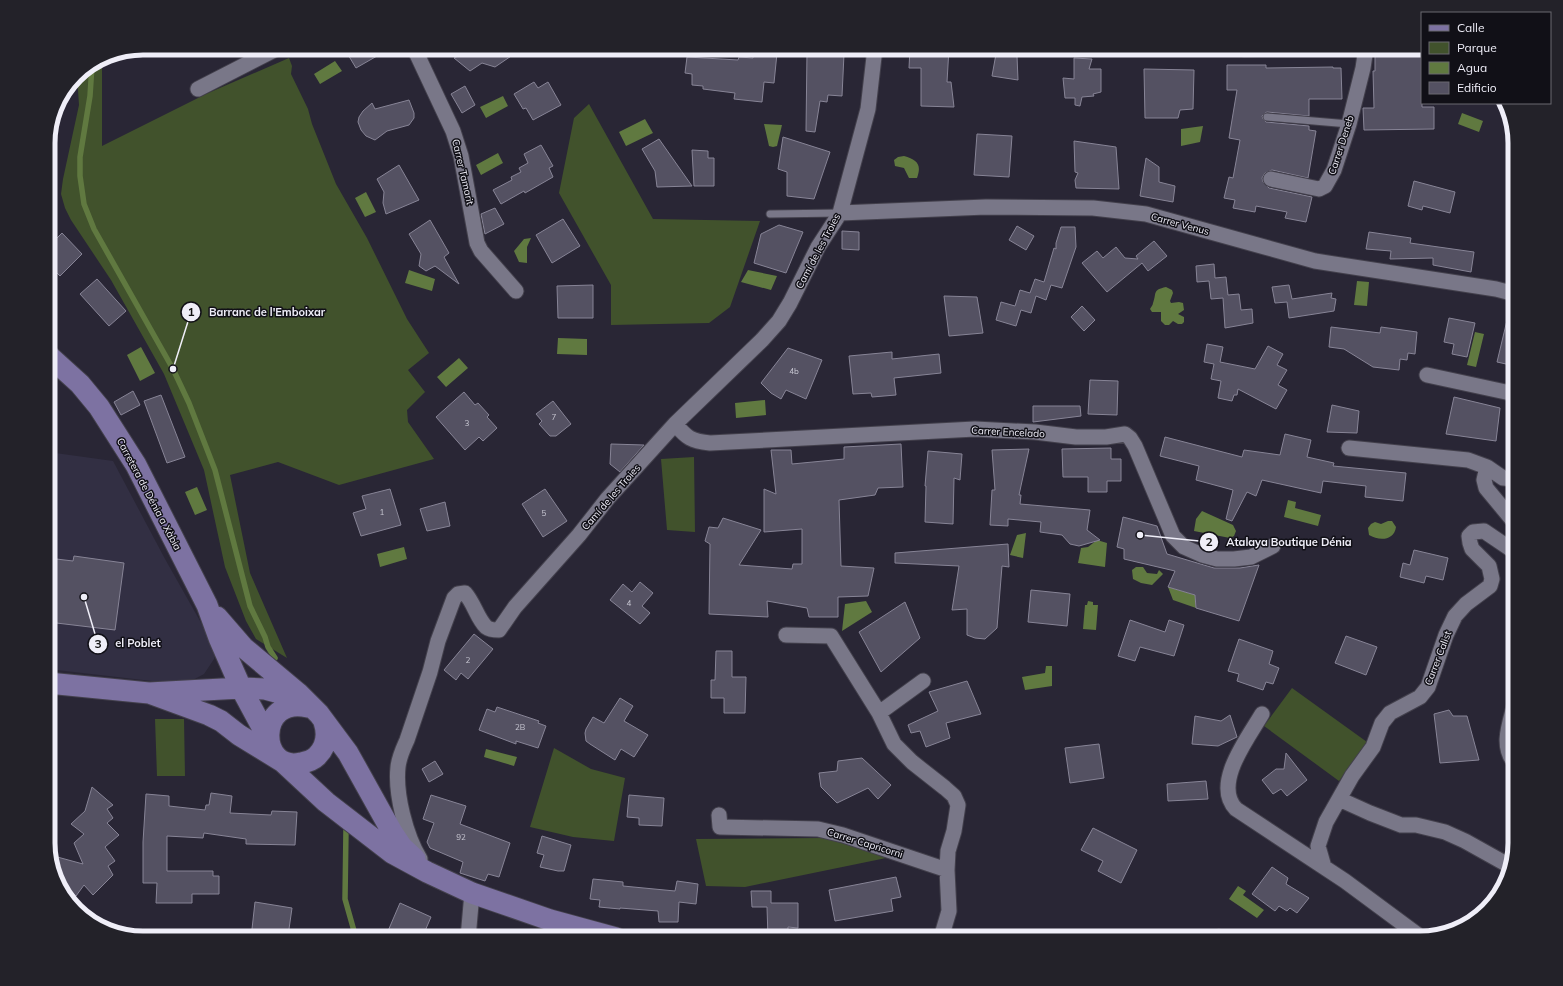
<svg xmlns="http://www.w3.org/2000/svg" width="1563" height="986" font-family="Mulish,sans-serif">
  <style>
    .built { fill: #322f43 }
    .green { fill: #41522c }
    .water { fill: #607940 }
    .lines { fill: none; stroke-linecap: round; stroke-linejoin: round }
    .stream { stroke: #607940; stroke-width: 5.5 }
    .building { fill: #545162; stroke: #878496 }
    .lane-casing { stroke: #43404c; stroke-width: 9 }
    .street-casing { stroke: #43404c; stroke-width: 17 }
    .secondary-casing { stroke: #43404c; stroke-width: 23 }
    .lane { stroke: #797788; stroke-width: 7 }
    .street { stroke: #797788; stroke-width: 15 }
    .secondary { stroke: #7d72a2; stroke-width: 21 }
    .labels { text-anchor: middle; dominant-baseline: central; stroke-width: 3; stroke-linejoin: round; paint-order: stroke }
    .number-label { font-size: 8px; fill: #c8c7d2 }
    .street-label { font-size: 10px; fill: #efeef8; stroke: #111017 }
    .rim { fill: none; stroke: #efeef8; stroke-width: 5 }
    .leader { fill: none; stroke: #efeef8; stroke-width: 1.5 }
    .callout-dot { fill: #efeef8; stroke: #111017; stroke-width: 1.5 }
    .mark-label { font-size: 12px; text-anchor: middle; font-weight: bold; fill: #111 }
    .callout-label { font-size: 11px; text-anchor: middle; font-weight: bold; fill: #efeef8; stroke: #111017; stroke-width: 3; stroke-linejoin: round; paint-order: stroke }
  </style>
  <rect width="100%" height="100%" fill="#292635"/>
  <path class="built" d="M48 452 113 461 165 559 213 644 216 653 214 659 204 674 191 681 169 683 48 669Z"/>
  <path class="green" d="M102 58V146L206 94 289 58 292 66 291 74 308 109 312 124 336 184 367 238 407 319 429 353 408 370 425 392 407 410 408 422 434 459 339 485 278 462 230 475 250 573 287 658 256 639 246 621 225 567 204 470 164 374 111 280 71 220 65 208 61 194 63 179 79 105 77 75Z
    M589 104 653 219 760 221 730 307 709 323 611 325V285L559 193 574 118Z
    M694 457 695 532 667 530 661 459Z
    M1292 688 1367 742 1339 781 1264 726Z
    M155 719H184L185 776H157Z
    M554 748 591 769 625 778 614 841 573 837 530 827Z
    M824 838 891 857 745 887 706 886 696 839Z"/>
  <path class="water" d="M335 61 342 71 320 84 314 74Z
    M503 96 508 106 486 118 480 107Z
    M1462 113 1483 121 1479 132 1458 124Z
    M645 119 653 133 626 146 619 132Z
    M764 124 782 125 777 146 773 147 769 146Z
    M1203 126 1200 142 1181 146V129Z
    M498 153 503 163 481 175 476 165Z
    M904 156C917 160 922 164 917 178H909L904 168 895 166 894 160 898 157Z
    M366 192 376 212 365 217 355 198Z
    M531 238 527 247V263L519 262 514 251 524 239Z
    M409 270 435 279 432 291 405 283Z
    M748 270 777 276 771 290 741 282Z
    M1357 281 1369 282 1367 306 1354 305Z
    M1166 287 1172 290 1173 293 1170 301 1171 303 1179 302 1183 303 1184 310 1178 314 1184 317V322L1182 324H1178L1173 321 1169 325H1165L1161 321V312H1152L1150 309C1151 307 1153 305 1153 303 1157 293 1152 290 1166 287Z
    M1475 332 1484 334 1476 367 1467 365Z
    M558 338 587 339V355L557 354Z
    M141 347 155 373 140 381 127 355Z
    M459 358 468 368 446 387 437 377Z
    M765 400 766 415 736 418 735 403Z
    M197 487 207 510 195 515 185 492Z
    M1288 500 1296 502 1295 508 1321 515 1318 526 1284 517Z
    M1202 511 1233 525 1236 531 1234 536 1230 538 1194 531 1196 519Z
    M1388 521H1392L1396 527C1394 541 1379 541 1369 535L1368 528 1371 524 1375 522 1381 524Z
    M1026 533 1023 558 1010 555 1017 535Z
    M1097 540 1107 543 1105 567 1078 563 1081 548 1088 547Z
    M404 547 407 559 380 567 377 554Z
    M1136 567H1143L1147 573 1157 574 1159 570 1163 574 1152 585 1141 583 1133 579 1132 570Z
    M1168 587 1195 595 1196 608 1173 600Z
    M866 601 872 612 842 631 845 604Z
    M1088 601 1093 602V605H1098L1096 630 1083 629 1085 605H1087Z
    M1046 666H1052V686L1025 690 1022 677 1045 673Z
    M486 749 517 757 514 766 484 757Z
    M1238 886 1246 891 1243 895 1264 910 1257 918 1229 899Z"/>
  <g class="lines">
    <path class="stream" d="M92 65 90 96 80 157V176L84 204 94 229 173 369 189 403 215 470 250 606 265 637 268 647 275 658
      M346 829 345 899 356 938"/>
  </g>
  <path class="building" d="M344 48H391L356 68Z
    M446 48H523L495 67 482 63 470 71 454 58 458 56 445 52Z
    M910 48H949L947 82H951L954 107 921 106V68H909Z
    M1375 48H1422V107H1434V129L1364 130 1363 108H1374L1373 71H1375Z
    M753 50 777 53 774 83 764 82 762 102 734 99 735 93 703 89V86L692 85V74L685 73 687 57 738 60 739 57 753 58Z
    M807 52 844 54 842 96 828 95 827 102 820 101 815 132 806 131Z
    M996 54 1017 56 1018 80 992 76Z
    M1074 58 1092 59 1089 69H1101V92L1093 94 1094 96 1082 97 1080 106 1075 105V98H1065L1063 78 1074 79Z
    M1227 65H1266V68L1333 67V68H1341L1342 99H1309V116L1267 112 1265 113 1262 116 1263 119 1266 122 1309 126V130L1316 131 1308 178 1272 170 1265 173 1262 178 1263 182 1269 188 1312 197 1306 222 1285 218 1287 212 1256 206 1255 212 1233 208 1235 200 1224 198 1229 177 1233 178 1240 140 1229 138 1237 90H1227Z
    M1144 69 1194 70 1193 109 1180 110 1178 118H1145Z
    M534 82 538 88 548 82 561 105 533 120 526 108 523 109 514 94Z
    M465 86 475 105 462 113 451 94Z
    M409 100 414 113V118L409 125 387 131 375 140 366 136 361 130 358 122 359 117 363 111 372 103 375 109Z
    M977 134 1012 136 1009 177 974 175Z
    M783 137 830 152 814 199 787 196V172L778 169Z
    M659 139 692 186 657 187 655 171 642 149Z
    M1074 141 1116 147 1119 189 1076 188 1075 180 1078 173 1075 172Z
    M541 145 553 166 549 168 553 177 525 193 524 191 501 204 493 190 512 180 511 177 521 172 519 168 528 163 524 154Z
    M692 150 708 151V158H714V186H694Z
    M1146 158 1159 167V182L1175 186 1173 202 1140 196Z
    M399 165 419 200 386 214 383 203 384 192 377 179Z
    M1414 181 1455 192 1450 213 1423 206 1422 210 1408 206Z
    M495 208 504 224 485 234 481 214Z
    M563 219 580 246 552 263 536 235Z
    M430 220 449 253 444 257 459 284 435 266 426 271 419 266 421 254 409 234Z
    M779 225 803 232 786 273 754 263 761 234Z
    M1017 226 1034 236 1026 250 1009 240Z
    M1061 227H1075L1076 247 1062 288 1051 285 1046 300 1036 296 1031 313 1021 310 1016 326 996 320 1001 302 1015 306 1020 290 1030 293 1035 279 1044 282 1054 248 1056 249V243Z
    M842 231 859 232V250L842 249Z
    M1369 232 1411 238 1410 243 1474 252 1471 272 1433 265V258L1390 259 1391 251 1366 249Z
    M62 233 82 254 60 276 48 264V247Z
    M1154 241 1167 256 1148 271 1142 263 1107 292 1082 263 1097 251 1103 258 1116 247 1125 258 1138 259 1136 256Z
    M1214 264 1215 278 1226 277 1228 295 1239 294 1241 310 1252 309 1253 323 1225 328 1223 298 1211 299 1209 281 1197 282 1196 266Z
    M97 279 126 311 109 326 80 294Z
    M593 285V318H558L557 286Z
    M1289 285 1292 299 1332 293 1331 298 1336 299 1334 311 1289 318 1287 302 1275 303 1272 287Z
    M944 296 977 297 983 333 949 336Z
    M1082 306 1095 320 1084 331 1071 317Z
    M1509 312 1515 313V366L1497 362Z
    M1449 318 1475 323 1467 357 1452 354 1454 344 1444 342Z
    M1331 327 1380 333 1381 327 1417 332 1415 354 1408 353 1407 360 1400 359 1399 370 1373 367 1344 349 1329 347Z
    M1207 344 1223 347 1220 362 1255 369 1268 346 1283 354 1277 365 1287 370 1278 385 1287 390 1276 409 1238 389 1237 395H1234L1232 401 1218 398 1221 381 1211 379 1214 364 1204 362Z
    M788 348 822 360 806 399 786 390 781 399 771 393 761 383Z
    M892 352V359L939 354 941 373 894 378 896 395 872 397 871 393 853 394 849 356Z
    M1090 380 1118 381 1117 415 1088 414Z
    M133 391 140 405 121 415 114 402Z
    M464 392 475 405 478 403 489 415 487 417 497 428 483 441 479 437 465 450 436 417Z
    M161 395 185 457 167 463 144 401Z
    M1454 397 1500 408 1496 441 1446 434Z
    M553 401 571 424 556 436H550L539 424 542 421 536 414Z
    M1332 405 1359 411 1357 433 1327 432Z
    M1033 406H1080L1081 416 1033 422Z
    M1285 434 1311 440 1307 457 1334 463 1333 466 1406 473 1403 501 1365 497 1366 486 1323 481 1321 493 1262 480 1256 496 1247 492 1232 521 1226 519 1233 490 1196 480 1199 466 1160 456 1165 437 1242 457 1244 450 1280 455Z
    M611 444 644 445 620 472 610 464Z
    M901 444 903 487 878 488 875 495 839 500 841 566 874 568 868 596 838 597V617H809L807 608 767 601 768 617 709 614 710 544 705 541 709 527 718 528 723 518 761 530 739 565 792 569 793 564H802V529L764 532V489L776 494 771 450H791L792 464 844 459V447Z
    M1111 448V459H1121V481H1107V492H1088V477H1063L1062 449Z
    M1029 449 1019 495H1021L1020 504 1090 510 1087 530 1100 540 1079 546 1070 544 1062 535 1040 532 1041 522 1008 519V526L990 525 992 490H995L992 450Z
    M928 451 962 454 960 480 954 478 953 524 925 522 926 486H925Z
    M390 489 401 525 361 536 353 513 366 509 362 496Z
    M545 489 567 521 543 537 522 504Z
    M445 502 450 526 427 531 420 509Z
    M1123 517 1157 526 1167 554 1214 568H1240L1259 565 1239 621 1196 608 1195 595 1168 587 1175 571 1124 559V549L1117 547Z
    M1008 544 1009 567 1002 566 997 628 985 639 975 638 967 635V609L952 610 959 566 895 563V553Z
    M1414 550 1448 558 1443 580 1426 576 1424 583 1400 577 1403 563 1410 565Z
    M74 556 124 563 115 630 48 622V558L73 561Z
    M640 582 653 593 642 606 650 613 640 624 610 600 623 584 632 592Z
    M1031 590 1070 594 1067 626 1028 622Z
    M905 602 920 638 881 672 859 632Z
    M1130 620 1165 632 1169 620 1184 625 1174 656 1140 647 1135 661 1118 656Z
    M474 634 493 649 468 679 461 673 456 680 444 670Z
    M1346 636 1377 647 1366 675 1335 663Z
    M1239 639 1273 651 1269 664 1279 668 1273 684 1266 682 1263 690 1237 681 1239 674 1228 671Z
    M716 651H732V677H746L745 713H724V698H711V680H715Z
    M967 681 981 714 946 723 950 738 926 747 920 731 911 733 908 725 938 711 929 692Z
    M620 698 633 706 624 721 648 735 634 757 621 749 615 760 590 744 586 741 585 733 586 729 593 717 604 723Z
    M497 707 539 721 538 723 546 726 538 748 516 741V744L479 730 487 709 495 712Z
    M1449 710 1453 716H1467L1479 760 1440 763 1434 714Z
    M1230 715 1237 737 1218 746 1192 744 1195 716 1221 721Z
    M1099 744 1104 778 1070 783 1065 748Z
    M1286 753 1307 780 1287 796 1281 789 1273 794 1262 780 1276 769H1284Z
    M862 758 891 785 878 799 868 788 837 803 821 787 819 773 837 771 838 761Z
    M435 761 443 774 429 782 422 769Z
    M1206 781 1208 799 1168 801 1167 784Z
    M92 787 113 805 107 809 113 818 107 823 119 835 105 847 115 861 108 866 113 875 93 895 84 885 76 896 70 891 66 896 61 890 50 855 83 864 74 843 84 834 71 824 85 811Z
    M211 793 232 796 230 813 271 815 272 811 297 812 295 845 246 844V839L204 833 203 838 167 836V871H213V876H219V894H192V903H156L157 883H143V842L146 794 169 796V806L205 810 206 805H209Z
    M431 795 466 806 460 824 510 843 499 877 488 874 485 881 460 873 463 862 430 848 427 842 434 823 423 819Z
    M629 795 664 798 662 826 639 825V818L627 817Z
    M1093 828 1137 850 1121 883 1098 871 1103 861 1081 850Z
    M542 836 571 845 564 871H558L540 867 544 855 537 853Z
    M1272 867 1288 878 1286 884 1309 898 1297 913 1290 908 1287 911 1279 906 1275 911 1252 894Z
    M896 877 901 897 891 899 893 911 835 921 829 890Z
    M593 879 623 882V886L675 891 677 881 698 884 696 904 679 902 678 922H659L658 911 620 908V909L599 907 600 900 590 899Z
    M751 891H771V903H798V928L788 927V938H768L767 907H752Z
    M255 902 292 908 288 936 275 934 274 938H251Z
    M400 903 431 917 422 938H385Z"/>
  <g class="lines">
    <defs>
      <path id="lane" d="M1244 53 1366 49
        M1267 117 1349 124
        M770 214 840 213
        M1219 933 1220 938"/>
      <path id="street" d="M414 48 453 131 461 156 477 243 481 251 516 291
        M198 89 278 48
        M1271 179 1319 189 1325 186 1334 170 1349 124 1363 68 1366 48
        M840 213 986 207 1093 208 1146 214 1315 261 1496 289 1515 294
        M1427 375 1515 394
        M675 424C687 438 691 441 710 443L975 429 1035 432 1076 437H1106L1125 434 1130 438 1135 446 1173 536 1184 547 1202 555 1217 559H1234L1251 557 1273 546
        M1349 448 1468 460 1487 467 1503 478 1515 479
        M1487 467 1484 480 1486 488 1515 523
        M786 635 831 636 879 713 894 744 912 762 945 788 954 796 958 805 954 831 948 851 947 870 949 911 941 938
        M1515 703C1510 723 1500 746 1515 763
        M879 713 923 681
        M1262 714C1248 738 1212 784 1236 809L1345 881 1422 938
        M1339 799 1370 813 1401 825H1416L1445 832 1465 841 1508 865
        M719 815 720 827 818 829 843 835 947 870
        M420 859C406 836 395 794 398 767 399 757 403 749 407 740L430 672 438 641 454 598 458 594 465 593C474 603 477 618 486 627 490 630 495 630 499 630L515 607 579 535 608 498 675 424 762 340 779 321 790 303 818 247 840 213 868 109 875 48
        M1324 867 1318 846 1326 822 1352 776 1373 747 1382 723 1390 713 1420 697 1428 687 1446 635 1455 616 1466 604 1490 586 1492 579 1489 566 1472 549 1470 543 1469 536 1473 532 1484 531 1515 552
        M468 938 472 893"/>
      <path id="secondary" d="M48 355 80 384 99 407 136 465 207 605 219 638 241 688 269 740
        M217 617 243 647 298 693 319 714 348 753 392 832 402 847 415 859
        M48 683 149 693 241 688 265 689 280 693 296 705
        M149 693 209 715 221 721 239 735 283 762 326 802 392 853 427 872 472 893 550 920 616 938
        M308 707C256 695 258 773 301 763 307 762 313 760 317 756 327 746 328 734 324 722"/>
    </defs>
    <use href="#lane" class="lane-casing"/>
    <use href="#street" class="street-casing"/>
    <use href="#secondary" class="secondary-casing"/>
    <use href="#lane" class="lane"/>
    <use href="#street" class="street"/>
    <use href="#secondary" class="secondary"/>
  </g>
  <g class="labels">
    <g class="number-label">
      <text x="794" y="371">4b</text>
      <text x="554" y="417">7</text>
      <text x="467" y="423">3</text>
      <text x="382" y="512">1</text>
      <text x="544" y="513">5</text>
      <text x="629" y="603">4</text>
      <text x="468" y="660">2</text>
      <text x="520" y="727">2B</text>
      <text x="461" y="837">92</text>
    </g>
    <g class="street-label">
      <text transform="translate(1341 145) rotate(-72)">Carrer Deneb</text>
      <text transform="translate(463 172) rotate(77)">Carrer Tamarit</text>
      <text transform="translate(1180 224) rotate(15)">Carrer Venus</text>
      <text transform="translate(818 251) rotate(-62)">Camí de les Troies</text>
      <text transform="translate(1008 432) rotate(3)">Carrer Encelado</text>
      <text transform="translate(149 494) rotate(62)">Carretera de Dénia a Xàbia</text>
      <text transform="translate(611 497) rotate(-49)">Camí de les Troies</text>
      <text transform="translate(1438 658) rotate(-69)">Carrer Calist</text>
      <text transform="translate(865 843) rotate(17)">Carrer Capricorni</text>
    </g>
  </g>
  <path d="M0 0H1563V986H0ZM143 55H1420A88 88 0 0 1 1508 143V843A88 88 0 0 1 1420 931H143A88 88 0 0 1 55 843V143A88 88 0 0 1 143 55Z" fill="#232229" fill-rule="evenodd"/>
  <path class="rim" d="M143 55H1420A88 88 0 0 1 1508 143V843A88 88 0 0 1 1420 931H143A88 88 0 0 1 55 843V143A88 88 0 0 1 143 55Z"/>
  <path class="leader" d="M173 369L191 312M1140 535L1209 542M84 597L98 644"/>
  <g class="callout-dot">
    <circle cx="173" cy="369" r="4"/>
    <circle cx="1140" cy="535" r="4"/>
    <circle cx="84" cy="597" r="4"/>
    <circle cx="191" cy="312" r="10"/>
    <circle cx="1209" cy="542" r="10"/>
    <circle cx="98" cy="644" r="10"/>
  </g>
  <g class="mark-label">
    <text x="191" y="316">1</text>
    <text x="1209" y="546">2</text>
    <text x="98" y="648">3</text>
  </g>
  <g class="callout-label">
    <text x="267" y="316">Barranc de l'Emboixar</text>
    <text x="1289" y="546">Atalaya Boutique Dénia</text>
    <text x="138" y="647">el Poblet</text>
  </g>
  <rect x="1421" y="12" width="130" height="92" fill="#111017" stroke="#6a6971"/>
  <rect x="1429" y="25" width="20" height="6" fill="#7d72a2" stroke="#6a6971"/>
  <text x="1457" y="32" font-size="12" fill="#efeef8">Calle</text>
  <rect x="1429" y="42" width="20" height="12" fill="#41522c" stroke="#6a6971"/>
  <text x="1457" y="52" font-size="12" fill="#efeef8">Parque</text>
  <rect x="1429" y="62" width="20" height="12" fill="#607940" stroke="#6a6971"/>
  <text x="1457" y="72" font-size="12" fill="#efeef8">Agua</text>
  <rect x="1429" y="82" width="20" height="12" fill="#545162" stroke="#6a6971"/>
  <text x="1457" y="92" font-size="12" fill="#efeef8">Edificio</text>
</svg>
